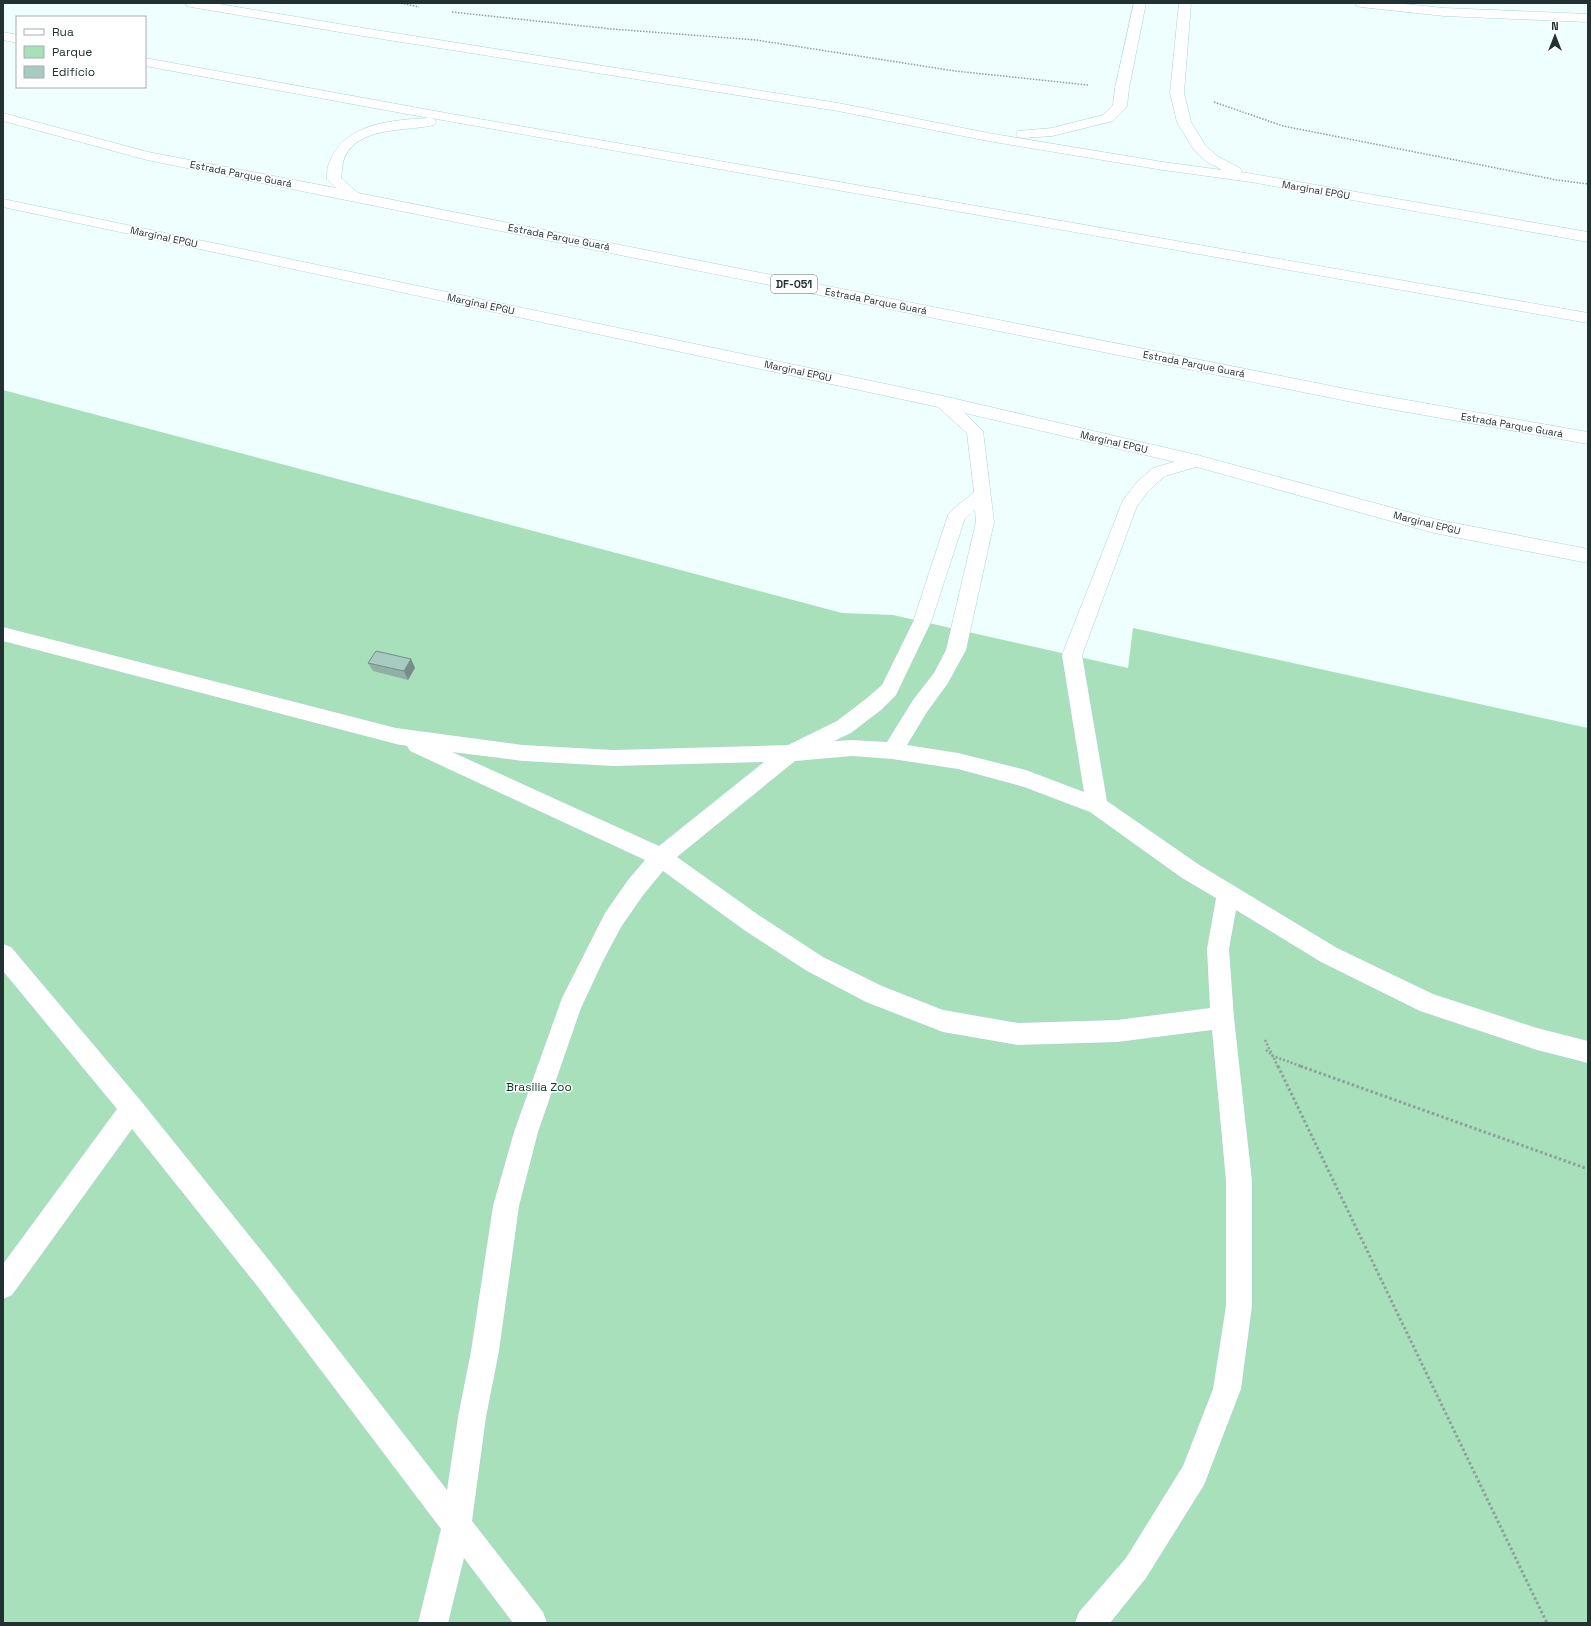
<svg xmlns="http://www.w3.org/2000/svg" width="1591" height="1626" font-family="'Space Grotesk',sans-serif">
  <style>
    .green { fill: #a7e0ba }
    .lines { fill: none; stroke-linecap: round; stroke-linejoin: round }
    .service-casing { stroke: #acd4d3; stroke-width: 1 }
    .minor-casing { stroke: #acd4d3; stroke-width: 1 }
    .tertiary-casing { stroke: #acd4d3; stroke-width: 1 }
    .trunk-casing { stroke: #acd4d3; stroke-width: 1 }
    .path-far2 { stroke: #8f9f9e; stroke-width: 1.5; stroke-dasharray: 1.5 1.5; stroke-linecap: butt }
    .path-far1 { stroke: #8f9f9e; stroke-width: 2.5; stroke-dasharray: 2 2; stroke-linecap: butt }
    .path { stroke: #8f9f9e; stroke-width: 3; stroke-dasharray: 2.5 2.5; stroke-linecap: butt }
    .service { fill: #fff; fill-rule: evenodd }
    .minor { fill: #fff; fill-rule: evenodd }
    .tertiary { fill: #fff; fill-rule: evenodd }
    .trunk { fill: #fff; fill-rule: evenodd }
    .wall { fill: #90afa5 }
    .shaded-wall { fill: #758e86 }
    .building { fill: #a7cbc0; stroke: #758e86 }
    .labels { text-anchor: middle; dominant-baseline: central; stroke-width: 3; stroke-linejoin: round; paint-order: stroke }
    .far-street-label { font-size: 10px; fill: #223232; stroke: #fff }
    .shield { fill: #fff; stroke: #647070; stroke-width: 1 }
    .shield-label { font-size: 11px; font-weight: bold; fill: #223232 }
    .park-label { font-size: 12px; fill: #083c21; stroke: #fff }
  </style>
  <rect width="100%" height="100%" fill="#effffe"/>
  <path class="green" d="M3 390 842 613 893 615 1128 668 1133 628 1588 728V1623H3Z"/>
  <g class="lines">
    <defs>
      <path id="service" d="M943 397 949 398 983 431 994 522 966 650 948 683 927 712 907 745 958 753 1026 770 1084 792 1062 655 1123 500 1137 482 1153 468 1197 455 1203 457 1205 461 1203 465 1165 476 1149 490 1137 506 1082 655 1107 801 1198 864 1337 948 1433 994 1537 1028 1588 1041V1063L1537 1050 1420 1011 1321 962 1236 910 1229 949 1234 1018 1252 1181V1306L1241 1389 1204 1485 1146 1578 1110 1623H1075L1079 1612 1126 1558 1183 1466 1213 1389 1226 1306V1181L1212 1030 1117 1042 1018 1045 943 1032 866 1002 807 971 744 930 663 871 644 894 621 927 603 961 581 1008 538 1132 519 1206 499 1351 486 1417 472 1521 543 1612 547 1623H513L464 1558 448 1623H418L441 1529 258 1287 132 1129 12 1295 3 1299V1264L117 1109 3 971V944L11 947 141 1101 276 1269 447 1490 458 1417 471 1351 493 1206 514 1132 562 998 605 913 628 880 645 860 410 751 407 746 396 744 3 641V627L396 728 523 745 614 750 788 745 837 721 867 698 882 685 913 622 948 515 951 511 974 492 967 433 937 406 935 402 937 398ZM975 510 976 522 946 650 934 673 913 700 887 742 852 740 834 741 851 733 881 710 896 695 931 622 965 518ZM452 752 523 761 614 766 764 762 659 846ZM852 756 892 759 958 769 1024 787 1090 812 1182 878 1216 898 1207 949 1210 1008 1117 1020 1018 1023 943 1010 882 986 823 957 760 916 677 857 795 761Z"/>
      <path id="minor" d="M1355 3H1395L1444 8 1588 14V22L1444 16 1361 7 1357 6Z"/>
      <path id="tertiary" d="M185 3H213L363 28 838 103 988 133 1163 162 1222 170 1207 162 1194 150 1177 122 1170 93 1179 3H1191L1184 93 1191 122 1205 145 1217 156 1240 168 1242 171 1241 172 1588 232V242L1251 182 1163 170 988 141 838 111 363 36 191 7 187 6Z
        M1134 3H1146L1129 88 1127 106 1125 109 1113 121 1052 136 1023 138 1018 137 1016 134 1018 131 1052 128 1103 115 1113 105 1115 88Z
        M3 199 943 396 1197 455 1434 519 1588 549V563L1434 533 1197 467 943 408 3 207Z"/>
      <path id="trunk" d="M3 32 17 35V43L3 40Z
        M145 58 468 117 1588 313V323L431 118 434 119 436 122 434 125C406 132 354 125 343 162 342 167 342 173 341 178L358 193 1367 393 1588 432V444L1367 405 147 160 3 121V113L148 152 336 188 327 179C327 173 327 166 330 161 345 123 393 120 429 118L145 66Z"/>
    </defs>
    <use href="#service" class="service-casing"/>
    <use href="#minor" class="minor-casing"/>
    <use href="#tertiary" class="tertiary-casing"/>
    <use href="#trunk" class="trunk-casing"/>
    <path class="path-far2" d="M401 3 419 7
      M452 12 612 29 756 40 955 71 1088 85
      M1214 102 1283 126 1557 180 1588 184"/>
    <path class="path-far1" d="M1265 1040 1278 1067
      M1266 1050 1273 1056 1303 1067"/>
    <path class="path" d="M1278 1066 1547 1623
      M1300 1066 1588 1169"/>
    <use href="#service" class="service"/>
    <use href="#minor" class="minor"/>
    <use href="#tertiary" class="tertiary"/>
    <use href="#trunk" class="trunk"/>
  </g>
  <path class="wall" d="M411 659 415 668 408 680 373 671 368 663Z"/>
  <path class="shaded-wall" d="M411 659 415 668 408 680 404 671Z"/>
  <path class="building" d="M376 651 411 659 404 671 368 663Z"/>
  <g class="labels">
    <g class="far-street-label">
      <text transform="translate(241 174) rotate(11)">Estrada Parque Guará</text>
      <text transform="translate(1316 190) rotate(10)">Marginal EPGU</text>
      <text transform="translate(164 237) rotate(12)">Marginal EPGU</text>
      <text transform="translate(559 237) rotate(11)">Estrada Parque Guará</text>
      <text transform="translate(876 301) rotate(11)">Estrada Parque Guará</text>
      <text transform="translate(481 304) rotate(12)">Marginal EPGU</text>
      <text transform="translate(1194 364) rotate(11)">Estrada Parque Guará</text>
      <text transform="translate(798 371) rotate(12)">Marginal EPGU</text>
      <text transform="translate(1512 425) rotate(10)">Estrada Parque Guará</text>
      <text transform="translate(1114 442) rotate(13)">Marginal EPGU</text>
      <text transform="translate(1427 523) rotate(14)">Marginal EPGU</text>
    </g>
    <rect class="shield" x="771" y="275" width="46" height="18" rx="3"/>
    <g class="shield-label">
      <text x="794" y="284">DF-051</text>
    </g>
    <g class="park-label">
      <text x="539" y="1087">Brasilia Zoo</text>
    </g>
  </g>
  <rect width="1591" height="1626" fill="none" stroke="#223232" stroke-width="8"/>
  <rect x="16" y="16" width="130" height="72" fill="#ffffff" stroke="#a7adad"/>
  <rect x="24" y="29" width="20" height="6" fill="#ffffff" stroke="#a7adad"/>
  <text x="52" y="36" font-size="12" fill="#223232">Rua</text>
  <rect x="24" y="46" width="20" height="12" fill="#a7e0ba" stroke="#a7adad"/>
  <text x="52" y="56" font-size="12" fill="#223232">Parque</text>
  <rect x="24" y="66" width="20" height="12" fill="#a7cbc0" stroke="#a7adad"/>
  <text x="52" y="76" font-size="12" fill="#223232">Edifício</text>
  <g transform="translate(1555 36)" stroke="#ffffff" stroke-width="3" paint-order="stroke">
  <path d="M0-3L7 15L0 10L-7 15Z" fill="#223232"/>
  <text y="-6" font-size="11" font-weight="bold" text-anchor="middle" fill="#223232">N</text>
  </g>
</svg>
